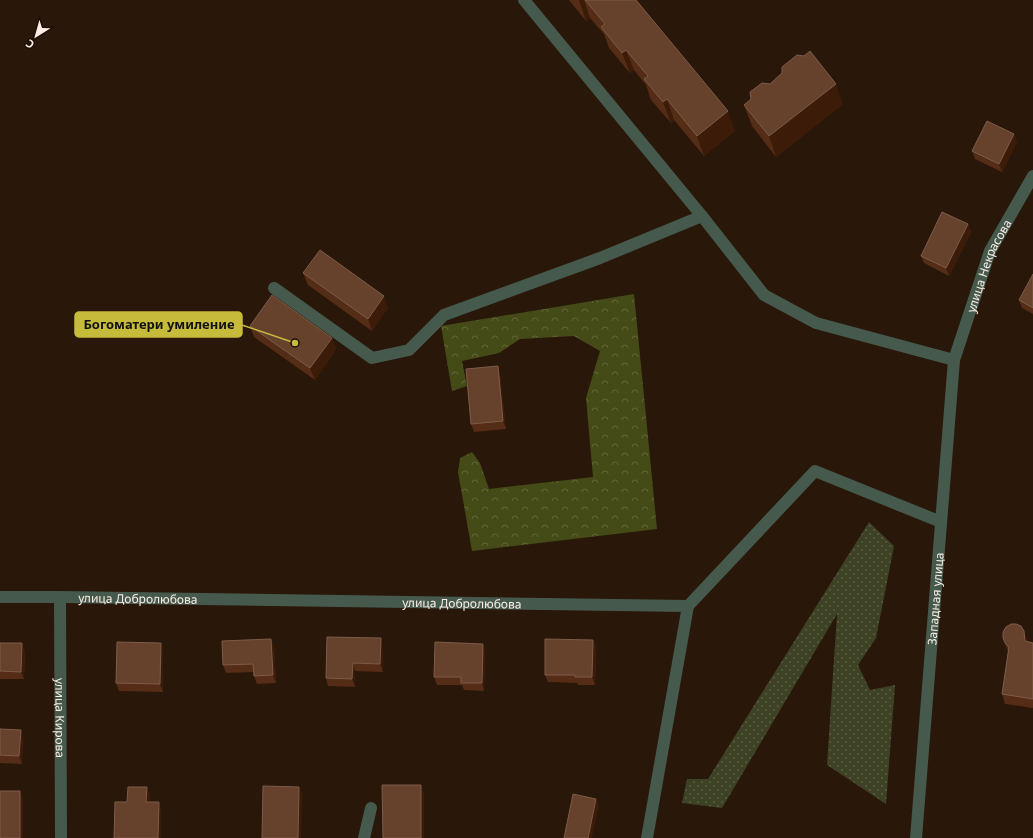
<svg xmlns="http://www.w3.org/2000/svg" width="1033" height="838" font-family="'Noto Sans',sans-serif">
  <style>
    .grass { fill: url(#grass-dots) }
    .forest { fill: url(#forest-crowns) }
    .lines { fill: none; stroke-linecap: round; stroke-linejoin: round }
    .minor { stroke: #455a4d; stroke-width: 12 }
    .wall { fill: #552c16 }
    .shaded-wall { fill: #3c1b08 }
    .building { fill: #66412c; stroke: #7e5c49 }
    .labels { text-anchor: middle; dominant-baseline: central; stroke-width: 3; stroke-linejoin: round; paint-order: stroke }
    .street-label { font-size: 12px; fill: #fbede5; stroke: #1f0d03 }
    .leader { fill: none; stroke: #c7bb3c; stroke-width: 1.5 }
    .callout-dot { fill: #c7bb3c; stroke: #1f0d03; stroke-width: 1.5 }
    .callout { fill: #c7bb3c; stroke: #c7bb3c; stroke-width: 1.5 }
    .callout-label { font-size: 13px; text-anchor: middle; font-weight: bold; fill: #111 }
  </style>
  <defs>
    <pattern id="grass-dots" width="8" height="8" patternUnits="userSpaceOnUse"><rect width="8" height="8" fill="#3e4225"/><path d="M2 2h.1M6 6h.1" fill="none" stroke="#5b5e44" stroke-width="1.8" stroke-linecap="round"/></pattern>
    <pattern id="forest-crowns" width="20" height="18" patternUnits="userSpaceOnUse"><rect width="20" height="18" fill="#454b17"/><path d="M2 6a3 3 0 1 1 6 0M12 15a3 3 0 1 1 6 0" fill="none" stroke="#616539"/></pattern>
  </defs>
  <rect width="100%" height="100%" fill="#29170a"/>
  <path class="grass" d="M869 522 894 546 876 638 858 665 870 690 895 685 886 804 827 765 837 614 722 808 682 803 687 779H708Z"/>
  <path class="forest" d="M634 294 657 529 472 551 458 472 460 458 472 452 480 463 489 489 593 477 586 398 600 351 574 336 520 339 499 353 462 361 467 386 452 391 441 326Z"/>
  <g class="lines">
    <g class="minor">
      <path d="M524 0 702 216 764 295 816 323 954 360"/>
      <path d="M274 288 372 358 409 350 444 315 600 258 702 216"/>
      <path id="s1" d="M0 597H60L688 606 647 838"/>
      <path id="s2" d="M60 597 61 838"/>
      <path d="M688 606 815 471 941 522"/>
      <path d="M364 838 371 808"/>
      <path id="s3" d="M916 838 954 360 990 251 1033 176"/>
    </g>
  </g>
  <path class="wall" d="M569 0H636L735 131 704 156 674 120 671 123 651 100 646 85 634 70 630 73 609 48 604 34 590 18 586 21Z
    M843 104 776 157 752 126 744 105Z
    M1017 142 1002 172 975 159 972 151Z
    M968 224 971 232 949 276 924 263 921 256Z
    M303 273 388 308 372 331 308 285Z
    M1033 274V314L1022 308 1019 300Z
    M250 326 332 338 336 349 315 380 254 337Z
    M500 374 506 429 474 432 471 424Z
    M1003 638 1028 641V642L1033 643V708L1005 704 1002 694 1008 652Z
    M271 639 274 647 276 683 257 684 254 676V672L226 673 223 665Z
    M593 640 596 647 595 685H578L577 683 548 682 545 675Z
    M0 643 25 651 24 679H0Z
    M383 646V672L355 671V687L328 686 326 678Z
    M163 651V692L119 691 116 683Z
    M485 651 484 691 464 690 462 685H437L434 677Z
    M0 729 23 738 22 764 0 763Z"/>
  <path class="shaded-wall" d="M579 0H584L590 18 586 21Z
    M626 50 634 70 630 73 622 53Z
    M836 84 843 104 776 157 769 136Z
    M667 99 674 120 671 123 663 102Z
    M728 111 735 131 704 156 697 136Z
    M1014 134 1017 142 1002 172 999 164Z
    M968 224 971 232 949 276 946 268Z
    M384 296 388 308 372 331 368 319Z
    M332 338 336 349 315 380 310 368Z
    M498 366 500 374 506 429 503 421Z
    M1024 631 1028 641 1029 651 1025 641Z
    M381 638 383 646V672L380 664Z
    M271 639 274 647 276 683 273 675Z
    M593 640 596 647 595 685 592 677Z
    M22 643 25 651 24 679 21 672Z
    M161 643 163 651V692L160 684Z
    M483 644 485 651 484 691 482 683Z
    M353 663 355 671V687L352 679Z
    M21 730 23 738 22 764 19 756Z
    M421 785 424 793V838H421Z
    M147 787 150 795 149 809 146 802Z
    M299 787 302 795 301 838H298Z
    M20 791 23 799V838H20Z
    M596 799 599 806 592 838H588Z
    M159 802 161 810V838H158Z"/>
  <path class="building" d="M585 0H636L728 111 697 136 667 99 663 102 644 79 648 76 626 50 622 53 601 27 605 24Z
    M810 51 836 84 769 136 744 105 751 99 750 92 762 83 770 84 782 73V67L797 55 804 56Z
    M987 121 1014 134 999 164 972 151Z
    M942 212 968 224 946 268 921 256Z
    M320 250 384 296 368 319 303 273Z
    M1033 274V308L1019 300Z
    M272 295 332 338 310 368 250 326Z
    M498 366 503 421 471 424 466 369Z
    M1011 624H1016L1021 626 1024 631 1025 641 1033 643V699L1002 694 1009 647 1005 643 1003 638V632L1006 627Z
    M327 637 381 638 380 664 353 663 352 679 326 678Z
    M271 639 273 675 254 676 253 664 223 665 222 641Z
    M545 639 593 640 592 677H575V675H545Z
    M117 642 161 643 160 684 116 683Z
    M435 642 483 644 482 683H461V677H434Z
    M0 643H22L21 672 0 671Z
    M0 729 21 730 19 756 0 755Z
    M382 785H421V838H383Z
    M263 786 299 787 298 838H262Z
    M128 787H147L146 802H159L158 838H114L115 802H127Z
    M0 791H20V838H0Z
    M573 794 596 799 588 838H564Z"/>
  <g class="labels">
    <g class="street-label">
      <text stroke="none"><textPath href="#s3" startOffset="580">улица Некрасова</textPath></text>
      <text stroke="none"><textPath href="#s1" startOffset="138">улица Добролюбова</textPath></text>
      <text stroke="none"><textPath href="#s3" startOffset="240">Западная улица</textPath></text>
      <text stroke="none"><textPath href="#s1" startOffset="462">улица Добролюбова</textPath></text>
      <text stroke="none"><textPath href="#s2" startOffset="121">улица Кирова</textPath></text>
    </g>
  </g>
  <path class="leader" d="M295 343L242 325"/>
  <circle class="callout-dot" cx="295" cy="343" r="4"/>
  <rect class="callout" x="75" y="312" width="167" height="25" rx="4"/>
  <g class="callout-label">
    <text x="159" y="329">Богоматери умиление</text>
  </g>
  <g transform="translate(36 36) rotate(217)" stroke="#1f0d03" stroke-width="3" paint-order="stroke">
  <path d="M0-3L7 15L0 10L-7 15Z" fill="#fbede5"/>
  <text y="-6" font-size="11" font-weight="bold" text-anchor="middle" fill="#fbede5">С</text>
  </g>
</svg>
